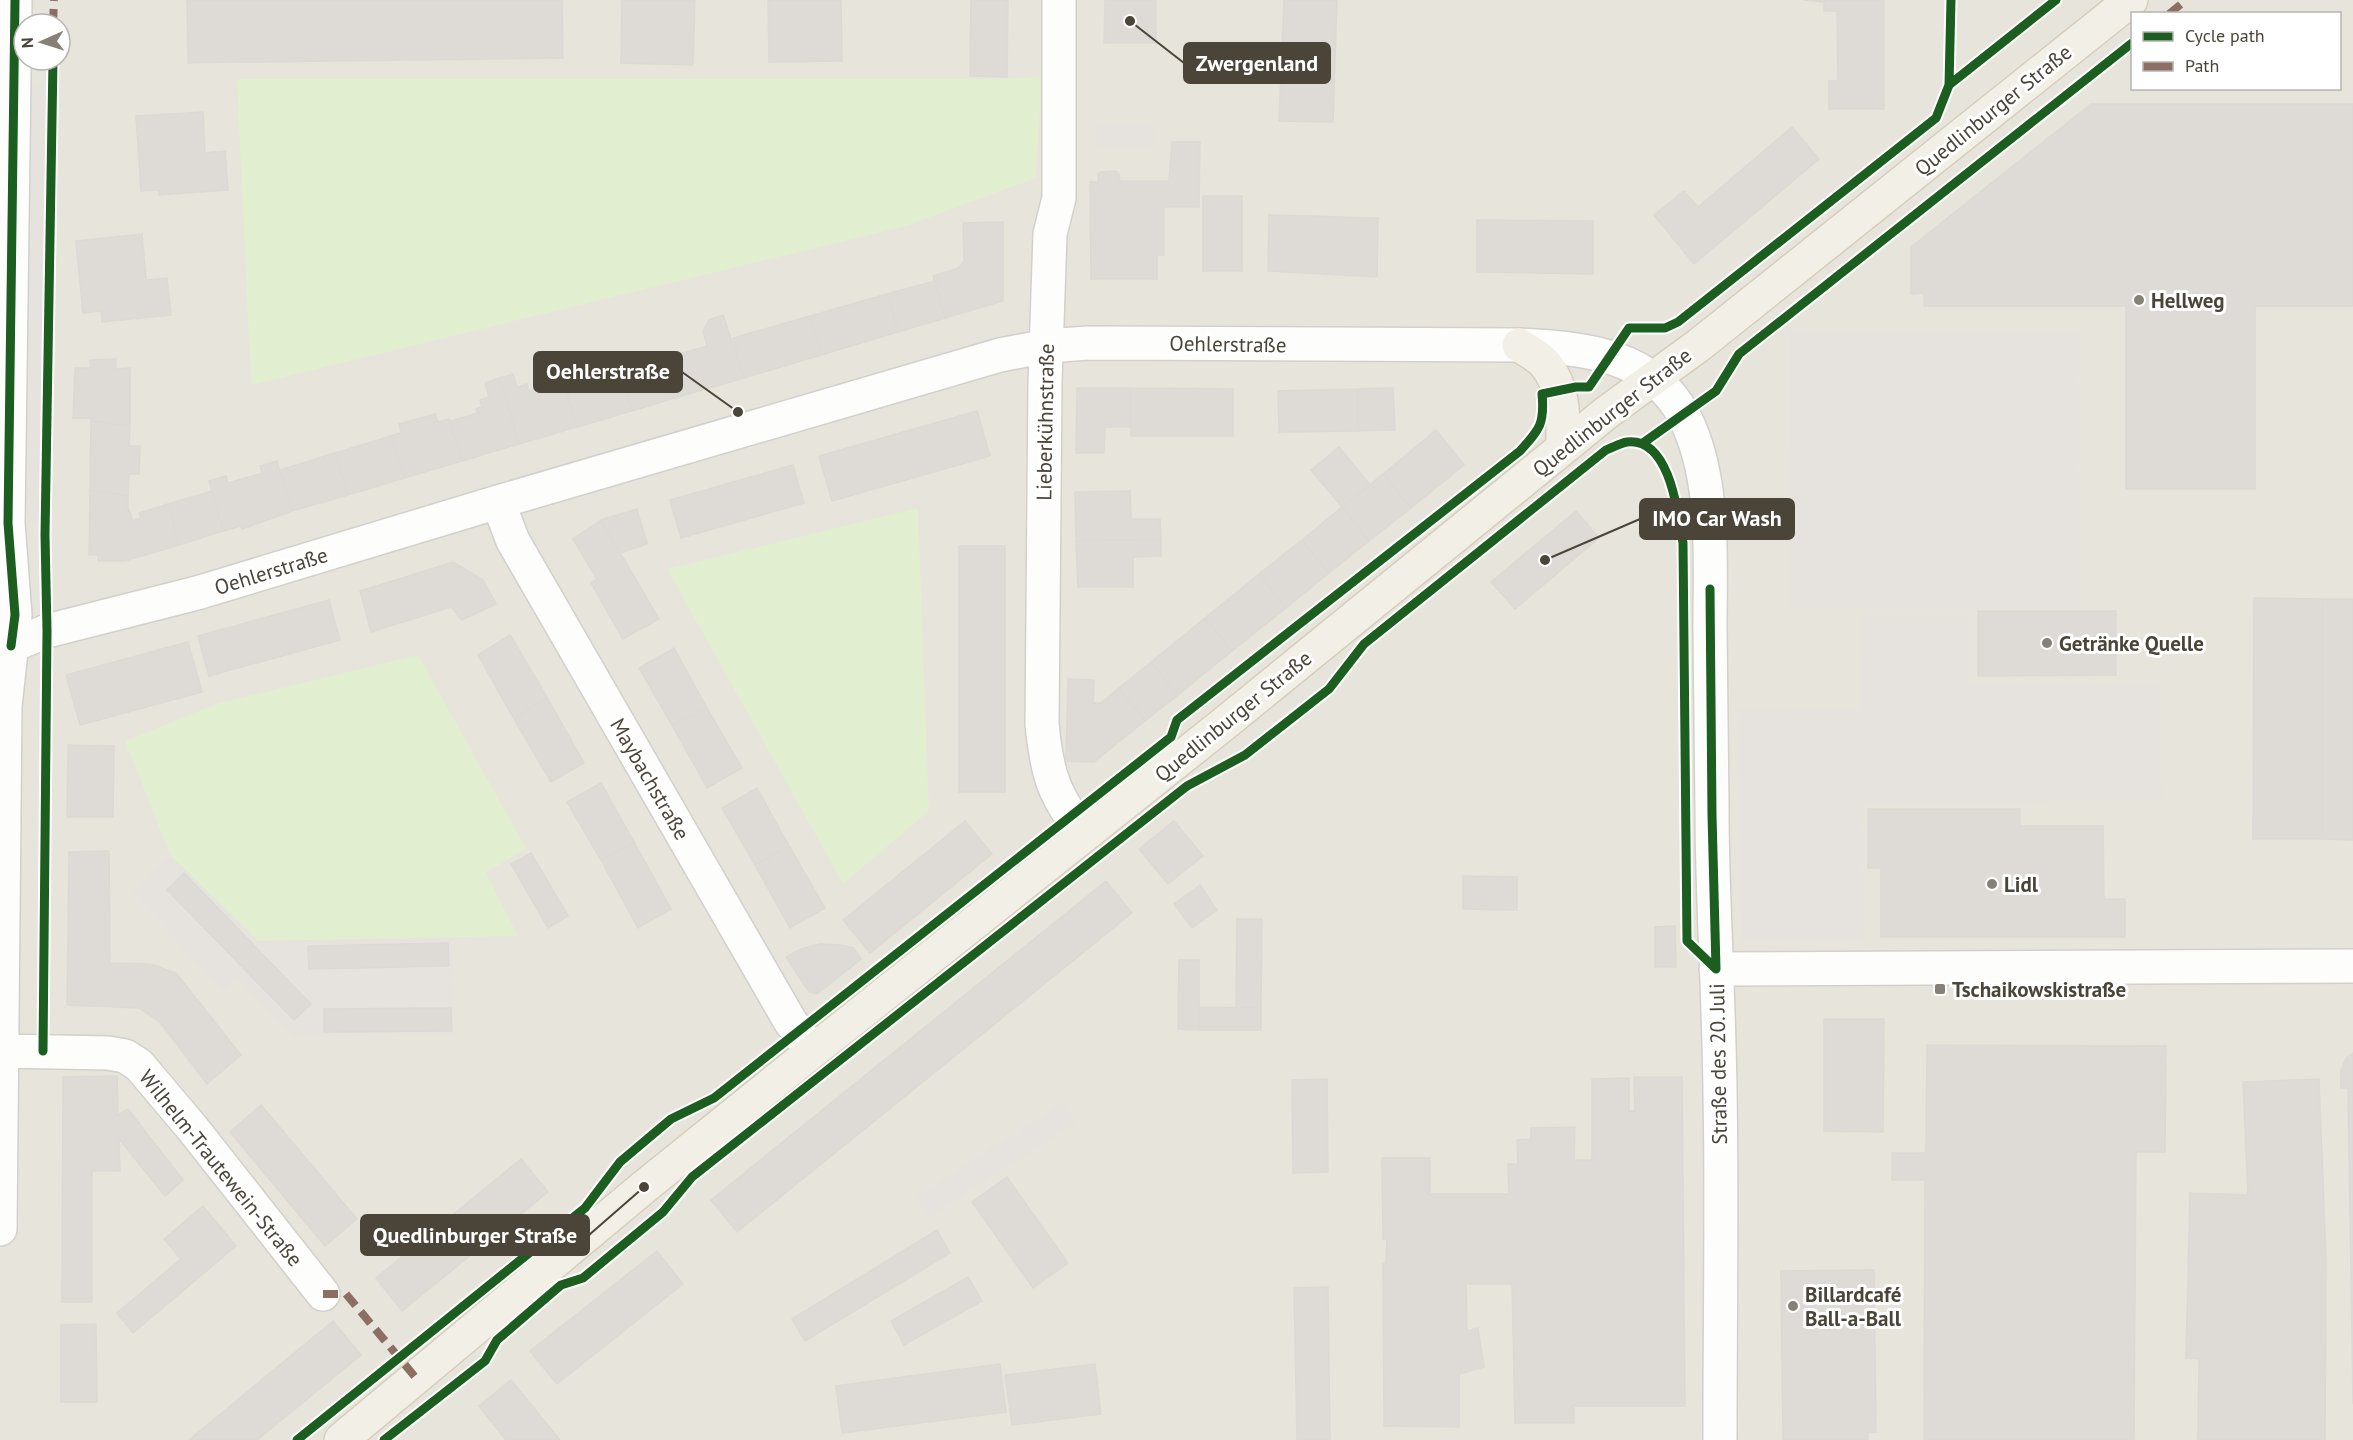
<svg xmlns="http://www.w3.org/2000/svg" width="2353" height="1440" font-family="'PT Sans',sans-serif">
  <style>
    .residential { fill: #e7e4dc; fill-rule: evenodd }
    .industrial { fill: #e6e2de }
    .green { fill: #e1eecf }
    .parking { fill: #e6e3df }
    .building { fill: #dedbd6; stroke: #dcd9d4; stroke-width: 1.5 }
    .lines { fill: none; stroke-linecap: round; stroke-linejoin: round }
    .minor-casing { stroke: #d2d0cb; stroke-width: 36 }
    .major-casing { stroke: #d6cebb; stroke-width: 36 }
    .minor { stroke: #fdfdfc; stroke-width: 33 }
    .major { stroke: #f2efe6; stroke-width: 33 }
    .quiet { stroke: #8d6e63; stroke-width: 8; stroke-dasharray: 15 8; stroke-linecap: butt }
    .cycleway-casing { stroke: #fff; stroke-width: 13 }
    .cycleway { stroke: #1b5e20; stroke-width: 9 }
    .poi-dot { fill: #868178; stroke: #fff; stroke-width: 2 }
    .labels { text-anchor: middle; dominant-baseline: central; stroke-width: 6; stroke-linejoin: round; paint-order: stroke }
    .street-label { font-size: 21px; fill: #4b4439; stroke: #fff }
    .poi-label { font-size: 21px; font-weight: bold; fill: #4b4439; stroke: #fff; text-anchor: start }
    .leader { fill: none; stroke: #4b4439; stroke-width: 2 }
    .callout-dot { fill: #4b4439; stroke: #fff; stroke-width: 2 }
    .callout { fill: #4b4439; stroke: #4b4439; stroke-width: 2 }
    .callout-label { font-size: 22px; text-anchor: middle; font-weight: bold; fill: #fff }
  </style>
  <rect width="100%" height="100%" fill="#f4f2ee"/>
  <path class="residential" d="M0 0H2353V1440H0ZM2132 14H2340V88H2132ZM24 24H60V60H24Z"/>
  <path class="industrial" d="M170 855 258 941 452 937 455 1036 293 1037 238 980 223 991 133 894Z"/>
  <path class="green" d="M1042 77 1036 178 906 226 251 385 237 79H1005Z
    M918 508 929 811 843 884 667 569Z
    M418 655 526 848 486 873 518 936 258 941 170 855 125 741 216 704Z"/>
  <path class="parking" d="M26 81 44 87 41 520 21 526Z
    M1096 124H1153V147H1097Z
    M2079 330 2080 607 1791 608 1790 331Z
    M1861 616H1968V684L2160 685 2161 800 1863 804 1864 942H1742L1737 709 1860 708Z
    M1064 1102 1077 1123 928 1218 915 1197Z"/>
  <path class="building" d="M187 0H562L563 58 188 63Z
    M622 0H695L693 65 621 63Z
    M768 0H841L842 61 769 62Z
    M971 0H1008L1007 77 970 76Z
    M1105 0H1156V43H1104Z
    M1284 0H1337L1333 122 1279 121Z
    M1804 0H1884V109H1829V81H1838L1837 11H1824V2Z
    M2091 104H2353V306H2255V489H2126V306H1924V293L1911 294V247Z
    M203 112 205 153 225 151 228 190 159 195V190L141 191 136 116Z
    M1792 127 1819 159 1694 264 1654 215 1684 191 1698 207Z
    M1172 142H1200L1199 207H1164V255H1157V279H1091L1090 182H1098V174L1101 172 1116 171 1119 174 1120 181H1169Z
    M1203 196H1242V271H1203Z
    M1269 215 1378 218 1377 277 1268 271Z
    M1477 220 1593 221V274L1477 272Z
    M1003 222V301L945 318 933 276 959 268 964 261 963 223Z
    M142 234 146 280 167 278 171 315 102 322 101 311 83 313 76 241Z
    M935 281 945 318 898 332 887 294Z
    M887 294 898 332 821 355 810 316Z
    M723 315 744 378 688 394 676 355 707 346 703 331 709 320Z
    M810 316 821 355 744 378 733 338Z
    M676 355 688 394 632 411 621 370Z
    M116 359V369L130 368V426L91 421 90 418H73L75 368H91L90 360Z
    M621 370 632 411 577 427 565 386 575 383 573 375 585 371 586 376 591 378Z
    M513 374 517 387 527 384 529 391 534 390 535 395 565 386 577 427 519 444 500 378Z
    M500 378 519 444 462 461 450 421 478 413 476 409 482 407 480 400 489 397 485 383Z
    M1077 388H1131V427H1105L1104 453H1076Z
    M1131 388 1233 389V436H1131Z
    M1393 388 1395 430 1358 431 1357 389Z
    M1357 389 1358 431 1279 432 1278 391Z
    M977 411 990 456 832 501 819 456Z
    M435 414 438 422 449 419 462 461 404 478 391 436 401 433 399 424Z
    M91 421 130 426 129 446H140L139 474H129L128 496 90 490Z
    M1436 430 1464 465 1411 508 1383 474Z
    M391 436 404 478 348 495 335 453Z
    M1339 447 1370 485 1342 507 1311 470Z
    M335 453 348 495 292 511 280 470Z
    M277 461 292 511 242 529 241 526 223 531 209 481 226 476 228 483 262 473 260 466Z
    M793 465 804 503 681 538 670 500Z
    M1383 474 1411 508 1369 541 1342 507Z
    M90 490 128 496V508L133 521 141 518 139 513 168 504 179 545 125 561H98V555H89Z
    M212 491 223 531 179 545 168 504Z
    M1130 491 1131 519H1160L1161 539 1076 541 1075 492Z
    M1342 507 1369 541 1329 573 1302 540Z
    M637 509 647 544 620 553 601 520Z
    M1576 511 1599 538 1515 609 1491 582Z
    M601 520 659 619 623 639 591 583 597 579 573 539Z
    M1161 539V556L1133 557V587H1078L1076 541Z
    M1302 540 1329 573 1286 608 1259 574Z
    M959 546H1005V792H959Z
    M453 562 483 580 496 604 462 620 451 607 371 632 360 591Z
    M1259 574 1286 608 1232 651 1205 618Z
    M2254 598 2323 599 2322 839H2253Z
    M2323 599H2353V840L2322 839Z
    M329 600 340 640 209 676 198 636Z
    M1978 611H2116V675L1978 676Z
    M1205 618 1232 651 1178 695 1151 662Z
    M510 635 547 697 514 719 478 655Z
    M188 642 202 692 80 725 66 675Z
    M674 648 707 708 672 725 639 668Z
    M1151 662 1178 695 1145 721 1119 688Z
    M1068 679 1094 680 1093 703H1101L1119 688 1145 721 1094 762 1066 761Z
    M547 697 584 763 551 782 514 719Z
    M707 708 742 768 707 788 672 725Z
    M68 745 114 746 113 817H67Z
    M601 783 634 842 601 860 567 802Z
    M757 788 789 846 755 865 722 808Z
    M1868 809H2020V826H2103L2104 899H2125V937H1881V868H1868Z
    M965 821 992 854 870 953 843 920Z
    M1174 821 1203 856 1168 884 1139 849Z
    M634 842 671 909 638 928 601 860Z
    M789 846 825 908 790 928 755 865Z
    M109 851 110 963 150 964 176 973 241 1055 207 1084 160 1022 139 1008 67 1005 69 852Z
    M531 853 568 916 548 928 511 864Z
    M184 873 311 1004 294 1020 167 890Z
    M1463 876 1517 877V910L1463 909Z
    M1106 881 1132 913 737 1232 711 1200Z
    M1200 885 1217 910 1192 928 1174 904Z
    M1237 919H1262L1261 1008 1236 1007Z
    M1675 926 1676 967H1655V927Z
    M448 943 449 966 309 969 308 946Z
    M820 944 840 945 854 948 861 959 817 994 809 992 786 957 801 949Z
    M1179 960H1199V1030L1178 1029Z
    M1199 1007 1261 1008V1030H1199Z
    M451 1008 452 1031 324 1032V1009Z
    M1824 1019H1884L1883 1132 1824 1131Z
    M1927 1045 2166 1046 2165 1152H2136L2134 1440H1924L1925 1180H1892V1153H1926Z
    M2353 1053V1404L2348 1088H2341V1071L2346 1058Z
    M117 1076 118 1115 128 1109 183 1180 165 1196 119 1139 120 1171H92V1302H62L63 1077Z
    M1634 1077H1682L1685 1406H1574V1423H1515L1512 1284H1466L1467 1331 1478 1328 1484 1367 1459 1374V1427L1384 1426 1383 1264H1386L1387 1239H1383L1382 1158H1430V1194H1509L1508 1164H1518L1517 1140 1531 1139V1128L1575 1127 1574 1160H1592V1079L1629 1078V1111H1635Z
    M1327 1079 1328 1172 1293 1173 1292 1080Z
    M2319 1079 2326 1259 2325 1440H2198L2199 1359 2186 1358 2190 1193 2248 1195 2243 1082Z
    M261 1105 357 1219 325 1246 230 1132Z
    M521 1159 548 1192 402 1311 376 1278Z
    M1007 1177 1068 1263 1033 1288 972 1202Z
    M203 1206 236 1246 133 1333 117 1313 181 1259 164 1239Z
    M937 1230 950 1253 805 1341 792 1319Z
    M657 1251 683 1284 557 1384 530 1351Z
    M1874 1270 1876 1432H1868V1440H1783L1781 1271Z
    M968 1277 982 1301 904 1345 891 1321Z
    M1328 1287 1330 1440H1297L1294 1288Z
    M333 1321 361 1355 257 1440H189Z
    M96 1324 97 1402H61V1325Z
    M1000 1364 1006 1412 842 1433 836 1386Z
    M1095 1364 1101 1414 1012 1425 1005 1375Z
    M511 1380 560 1440H506L479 1406Z"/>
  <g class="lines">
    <defs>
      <path id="minor" d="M1059 0V198L1050 234 1045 383 1042 724C1047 775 1053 793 1084 835
        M498 502 513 541 790 1021 812 1051
        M0 660 11 646 47 631 197 593 498 502 1000 355 1047 346 1088 343 1519 345C1582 348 1652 354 1684 416 1716 477 1710 560 1710 627 1711 688 1711 749 1712 810 1712 878 1716 945 1718 1012 1723 1154 1720 1297 1720 1440
        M1716 969 2353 966
        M3 1051 108 1053 125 1056 139 1065 193 1129 323 1294
        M0 1229 5 706 15 615 8 523 15 0"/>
      <path id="major" d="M1519 345C1528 351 1540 357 1546 365 1565 389 1563 419 1563 448
        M341 1440 644 1187 793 1067 1220 727 1606 413 1699 345 2131 0"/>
    </defs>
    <use href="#minor" class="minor-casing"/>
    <use href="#major" class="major-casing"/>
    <use href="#minor" class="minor"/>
    <use href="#major" class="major"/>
    <path class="quiet" d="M2169 14 2186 0
      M53 24 54 0
      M323 1294H346L416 1378"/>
    <defs>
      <path id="cycleway" d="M1949 85 2056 0
        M1643 443 1716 391 1739 354 2132 43
        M1710 589 1712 815 1716 969
        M11 646 15 615 8 523 15 0
        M43 1051 47 631 45 535 53 60
        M297 1440 585 1208 620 1162 671 1119 714 1098 1171 737 1177 720 1520 451C1539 430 1545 424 1542 394L1576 387H1589L1629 328H1665L1678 322 1936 118 1949 85 1951 0
        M384 1440 485 1361 497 1340 561 1285 583 1278 663 1212 692 1177 1187 786 1245 755 1329 689 1364 644 1606 450C1612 448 1620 443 1627 442 1670 437 1678 513 1683 543L1687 941 1716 969"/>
    </defs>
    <use href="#cycleway" class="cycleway-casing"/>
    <use href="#cycleway" class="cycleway"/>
  </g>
  <g class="poi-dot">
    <circle cx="2139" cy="300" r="6"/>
    <circle cx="2047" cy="643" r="6"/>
    <circle cx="1992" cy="884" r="6"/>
    <rect x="1934" y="983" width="12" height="12" rx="3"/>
    <circle cx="1793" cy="1306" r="6"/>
  </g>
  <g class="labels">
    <g class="street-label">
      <text transform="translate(1993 110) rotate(-39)">Quedlinburger Straße</text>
      <text transform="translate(1228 344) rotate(1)">Oehlerstraße</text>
      <text transform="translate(1612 412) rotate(-38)">Quedlinburger Straße</text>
      <text transform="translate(1045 422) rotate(-89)">Lieberkühnstraße</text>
      <text transform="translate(271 571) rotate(-17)">Oehlerstraße</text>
      <text transform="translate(1233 716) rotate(-39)">Quedlinburger Straße</text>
      <text transform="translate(650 779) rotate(60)">Maybachstraße</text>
      <text transform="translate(1718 1064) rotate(-91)">Straße des 20. Juli</text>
      <text transform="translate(221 1168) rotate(51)">Wilhelm-Trautewein-Straße</text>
    </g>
    <g class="poi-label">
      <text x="2151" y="300">Hellweg</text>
      <text x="2059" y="643">Getränke Quelle</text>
      <text x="2004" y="884">Lidl</text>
      <text x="1952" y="989">Tschaikowskistraße</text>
      <text x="1805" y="1294">Billardcafé<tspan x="1805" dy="24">Ball-a-Ball</tspan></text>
    </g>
  </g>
  <path class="leader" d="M1130 21L1184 63M738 412L682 372M1545 560L1640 519M644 1187L589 1235"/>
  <g class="callout-dot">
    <circle cx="1130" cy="21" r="6"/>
    <circle cx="738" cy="412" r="6"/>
    <circle cx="1545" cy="560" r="6"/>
    <circle cx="644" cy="1187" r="6"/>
  </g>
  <g class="callout">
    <rect x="1184" y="43" width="146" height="40" rx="6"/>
    <rect x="534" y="352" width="148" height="40" rx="6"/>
    <rect x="1640" y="499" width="154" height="40" rx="6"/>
    <rect x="361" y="1215" width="228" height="40" rx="6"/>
  </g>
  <g class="callout-label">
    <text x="1257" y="71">Zwergenland</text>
    <text x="608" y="379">Oehlerstraße</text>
    <text x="1717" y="526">IMO Car Wash</text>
    <text x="475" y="1243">Quedlinburger Straße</text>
  </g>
  <rect x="2131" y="12" width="210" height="78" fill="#ffffff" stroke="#b7b4b0" stroke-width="1.5"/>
  <rect x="2143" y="32" width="30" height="9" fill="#1b5e20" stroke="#b7b4b0" stroke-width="1.5"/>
  <text x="2185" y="42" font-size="18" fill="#4b4439">Cycle path</text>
  <rect x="2143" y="62" width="30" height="9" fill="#8d6e63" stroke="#b7b4b0" stroke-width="1.5"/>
  <text x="2185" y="72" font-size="18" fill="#4b4439">Path</text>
  <g transform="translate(42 42) rotate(267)"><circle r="28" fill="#ffffff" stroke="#b7b4b0" stroke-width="1.5"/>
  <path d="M0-4.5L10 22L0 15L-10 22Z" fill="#868178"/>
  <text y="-9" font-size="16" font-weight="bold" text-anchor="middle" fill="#4b4439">N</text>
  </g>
</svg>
